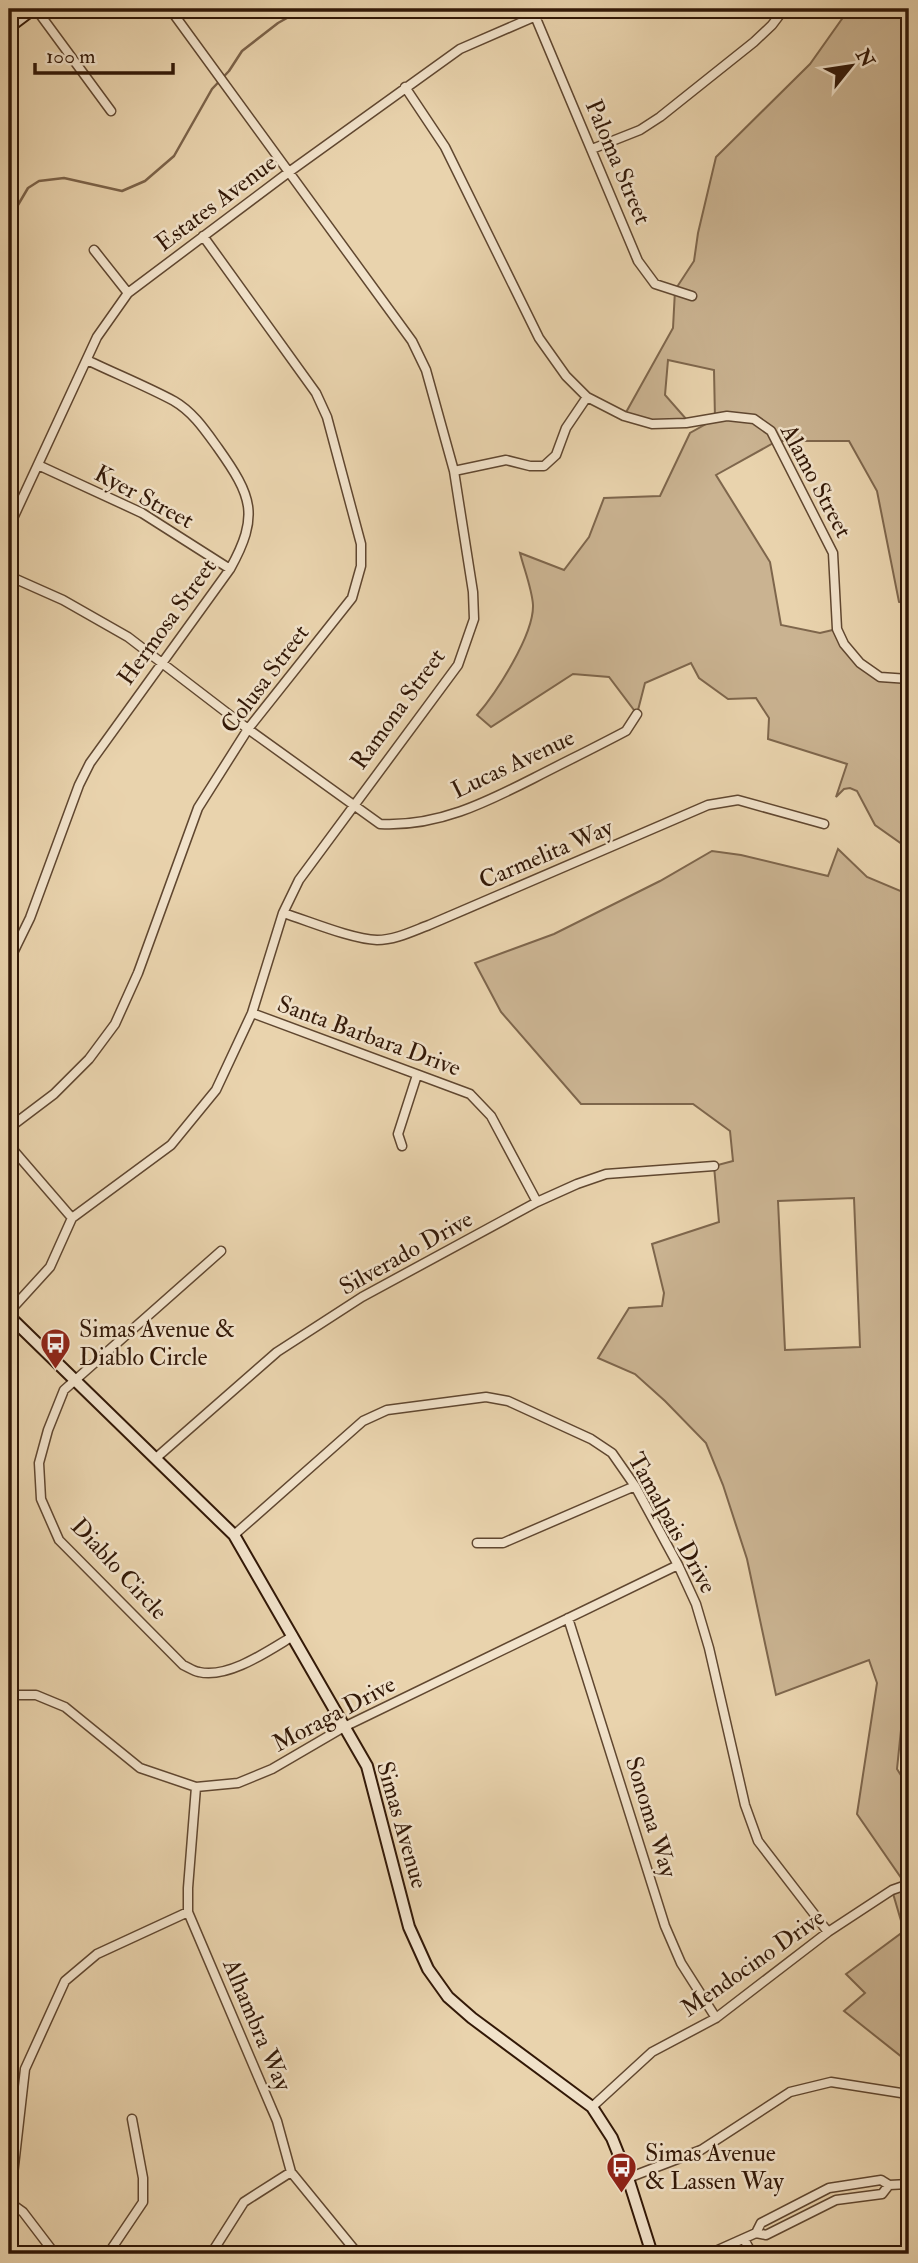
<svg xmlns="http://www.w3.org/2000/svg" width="918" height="2263" font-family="'IM FELL Double Pica',serif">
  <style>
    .green { fill: #cab391; stroke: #7e664c; stroke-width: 2; fill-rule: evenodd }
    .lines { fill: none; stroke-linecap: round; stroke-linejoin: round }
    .stream { stroke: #7b6249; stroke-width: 2.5 }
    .street-casing { stroke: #604730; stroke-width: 11 }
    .secondary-casing { stroke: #321807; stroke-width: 14 }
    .street { stroke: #f1e2ca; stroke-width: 8 }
    .secondary { stroke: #f1e2ca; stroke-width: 10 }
    .labels { text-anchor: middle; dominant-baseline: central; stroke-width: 5; stroke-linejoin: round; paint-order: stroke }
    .street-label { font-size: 24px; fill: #321807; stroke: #f1e2ca }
    .poi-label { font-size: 24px; fill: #321807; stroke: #f1e2ca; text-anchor: start }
  </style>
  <rect width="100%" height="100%" fill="#e9d3ad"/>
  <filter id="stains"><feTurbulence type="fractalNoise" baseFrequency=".00286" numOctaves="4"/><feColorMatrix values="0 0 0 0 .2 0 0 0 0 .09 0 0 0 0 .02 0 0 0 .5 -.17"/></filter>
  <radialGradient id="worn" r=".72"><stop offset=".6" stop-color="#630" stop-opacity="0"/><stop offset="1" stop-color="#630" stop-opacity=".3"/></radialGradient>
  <path class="green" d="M849 9H909V604L899 602 877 491 849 441H777L716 475 770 562 781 625 820 633 837 629 844 644 880 677 909 679V849L875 825 857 791 850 788 844 789 836 797 847 764 768 739 769 718 756 698 728 699 699 678 691 663 645 683 637 714 609 677 573 674 491 727 477 715C496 693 534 635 533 605 532 589 524 569 520 553L564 570 589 537 604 498 660 496 690 433 715 419 714 370 668 360 665 395 687 420 652 424 624 416 673 328 675 290 694 261 698 233 716 157 810 64Z
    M838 849 867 877 903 892 909 899V1722L901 1730 897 1769 909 1788V2110L901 2093 908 2062 844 2011 865 1993 846 1974 904 1931 892 1890 906 1885 857 1814 877 1683 869 1660 776 1695 747 1559 723 1485 706 1443 665 1401 635 1374 598 1358 629 1308 662 1306 664 1293 652 1244 719 1222 714 1166 733 1161 730 1131 693 1104H581L501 1012 475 963 554 934 660 881 712 851 741 855 828 876ZM854 1198 860 1347 785 1350 778 1201Z"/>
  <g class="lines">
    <path class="stream" d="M9 322 14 302 15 278 11 244 15 210 28 188 39 181 64 178 122 191 145 181 174 156 212 89 229 71 242 51 278 23 303 9"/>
    <defs>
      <path id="street" d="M36 9 111 111
        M535 16 638 261 655 284 692 296
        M405 87 445 147 539 338 566 376 587 397 624 416 652 424 686 423 727 416 754 419 771 431 833 553 837 629 844 644 860 663 880 677 909 679
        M592 149 640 130 660 117 754 42 772 25 784 9
        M94 250 128 293
        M38 465 142 513 230 569
        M454 471 506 460 530 466H544L556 455 566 428 587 397
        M9 527 97 337 128 293 289 172 460 49 552 9
        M9 576 63 600 128 637 248 729 380 824C437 827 485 803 534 778 565 762 596 747 626 731L637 714
        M283 913C309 921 351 939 377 940 395 940 413 931 429 925L708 805 738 800 824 824
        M9 961 30 918 79 785 90 763 230 569C260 515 252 496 218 448 205 430 193 412 174 401 146 386 116 374 87 360
        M252 1013 470 1094 491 1116 537 1202
        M9 1128 54 1094 89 1059 115 1024 138 973 198 808 248 729 352 598 361 566V544L327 417 316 393 203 236
        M9 1145 72 1218
        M402 1146 398 1134 417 1075
        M221 1251 64 1390 48 1430 39 1463 41 1499 59 1540 183 1665C188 1667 193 1671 199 1672 228 1679 268 1651 293 1636
        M9 1312 50 1267 72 1218 171 1145 216 1090 252 1013 283 913 299 880 458 665 474 619 473 592 454 471 426 370 412 341 170 9
        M156 1458 277 1352 362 1297 537 1202 577 1184 606 1174 714 1166
        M234 1535 363 1421 387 1410 486 1397 508 1401 591 1439 612 1453 635 1486 678 1565 696 1604 709 1648 745 1805 758 1841 828 1932
        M477 1543H503L635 1486
        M568 1618 665 1926 681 1963 716 2018
        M9 1695H36L65 1707 140 1768 196 1787 238 1783 272 1769 344 1727 678 1565
        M196 1787 188 1888V1912L277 2121 291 2172 358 2254
        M592 2107 652 2052 716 2018 828 1932 892 1890 909 1884
        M628 2178 701 2150 790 2092 831 2082 901 2093
        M9 2202 23 2212 55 2254
        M9 2210 25 2069 65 1981 97 1954 188 1912
        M756 2233 761 2223 829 2188 881 2180 889 2185 909 2184
        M744 2239 752 2254
        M108 2254 143 2202V2178L132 2119
        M211 2254 244 2202 291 2172
        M709 2254 756 2233 766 2235 836 2200 882 2194 889 2185"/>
      <path id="secondary" d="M9 27 33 9
        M9 1316 234 1535 367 1766 409 1927 428 1969 448 1997 472 2018 592 2107 612 2138 628 2178 652 2254"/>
    </defs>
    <use href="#street" class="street-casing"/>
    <use href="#secondary" class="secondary-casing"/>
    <use href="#street" class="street"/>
    <use href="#secondary" class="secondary"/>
  </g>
  <defs>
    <symbol id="bus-pin" viewBox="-11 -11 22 30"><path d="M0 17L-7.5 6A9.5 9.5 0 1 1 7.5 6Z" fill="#8f2418" stroke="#f1e2ca"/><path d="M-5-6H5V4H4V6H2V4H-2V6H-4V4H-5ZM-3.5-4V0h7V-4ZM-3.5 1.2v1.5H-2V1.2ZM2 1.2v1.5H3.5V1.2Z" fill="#fff"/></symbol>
  </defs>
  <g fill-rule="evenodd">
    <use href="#bus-pin" x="38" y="1326" width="35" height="47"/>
    <use href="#bus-pin" x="604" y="2150" width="35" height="47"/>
  </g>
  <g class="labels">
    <g class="street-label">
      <text transform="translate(618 162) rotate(67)">Paloma Street</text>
      <text transform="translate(216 203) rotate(-37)">Estates Avenue</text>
      <text transform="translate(816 481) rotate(62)">Alamo Street</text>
      <text transform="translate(144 497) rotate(28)">Kyer Street</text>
      <text transform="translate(167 622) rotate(-54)">Hermosa Street</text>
      <text transform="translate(265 679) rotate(-53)">Colusa Street</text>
      <text transform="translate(398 709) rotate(-54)">Ramona Street</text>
      <text transform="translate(513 764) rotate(-25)">Lucas Avenue</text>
      <text transform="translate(546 854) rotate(-23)">Carmelita Way</text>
      <text transform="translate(369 1036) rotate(20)">Santa Barbara Drive</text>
      <text transform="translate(406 1253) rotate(-29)">Silverado Drive</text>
      <text transform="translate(672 1523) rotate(61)">Tamalpais Drive</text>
      <text transform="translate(119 1569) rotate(47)">Diablo Circle</text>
      <text transform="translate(334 1714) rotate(-28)">Moraga Drive</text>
      <text transform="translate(651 1817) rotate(73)">Sonoma Way</text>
      <text transform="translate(402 1825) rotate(74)">Simas Avenue</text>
      <text transform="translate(753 1963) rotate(-35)">Mendocino Drive</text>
      <text transform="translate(257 2025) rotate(67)">Alhambra Way</text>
    </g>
    <g class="poi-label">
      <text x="79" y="1329">Simas Avenue &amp;<tspan x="79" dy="28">Diablo Circle</tspan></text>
      <text x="645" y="2153">Simas Avenue<tspan x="645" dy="28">&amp; Lassen Way</tspan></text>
    </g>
  </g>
  <rect width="918" height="2263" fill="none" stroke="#e9d3ad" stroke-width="35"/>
  <rect x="10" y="10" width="897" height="2242" fill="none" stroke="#321807" stroke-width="3.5"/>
  <rect x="18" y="18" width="883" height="2228" fill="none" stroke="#321807" stroke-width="2"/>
  <g transform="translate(851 66) rotate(60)" stroke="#f1e2ca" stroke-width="5" paint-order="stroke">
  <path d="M0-5L12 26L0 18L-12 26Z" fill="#321807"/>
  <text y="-10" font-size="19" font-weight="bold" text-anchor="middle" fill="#321807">N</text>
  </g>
  <path d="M35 63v10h138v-10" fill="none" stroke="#321807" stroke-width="3.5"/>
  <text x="46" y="63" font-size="21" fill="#321807" stroke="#f1e2ca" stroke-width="5" paint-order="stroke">100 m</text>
  <rect width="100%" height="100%" filter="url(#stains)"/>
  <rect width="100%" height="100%" fill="url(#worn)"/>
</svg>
